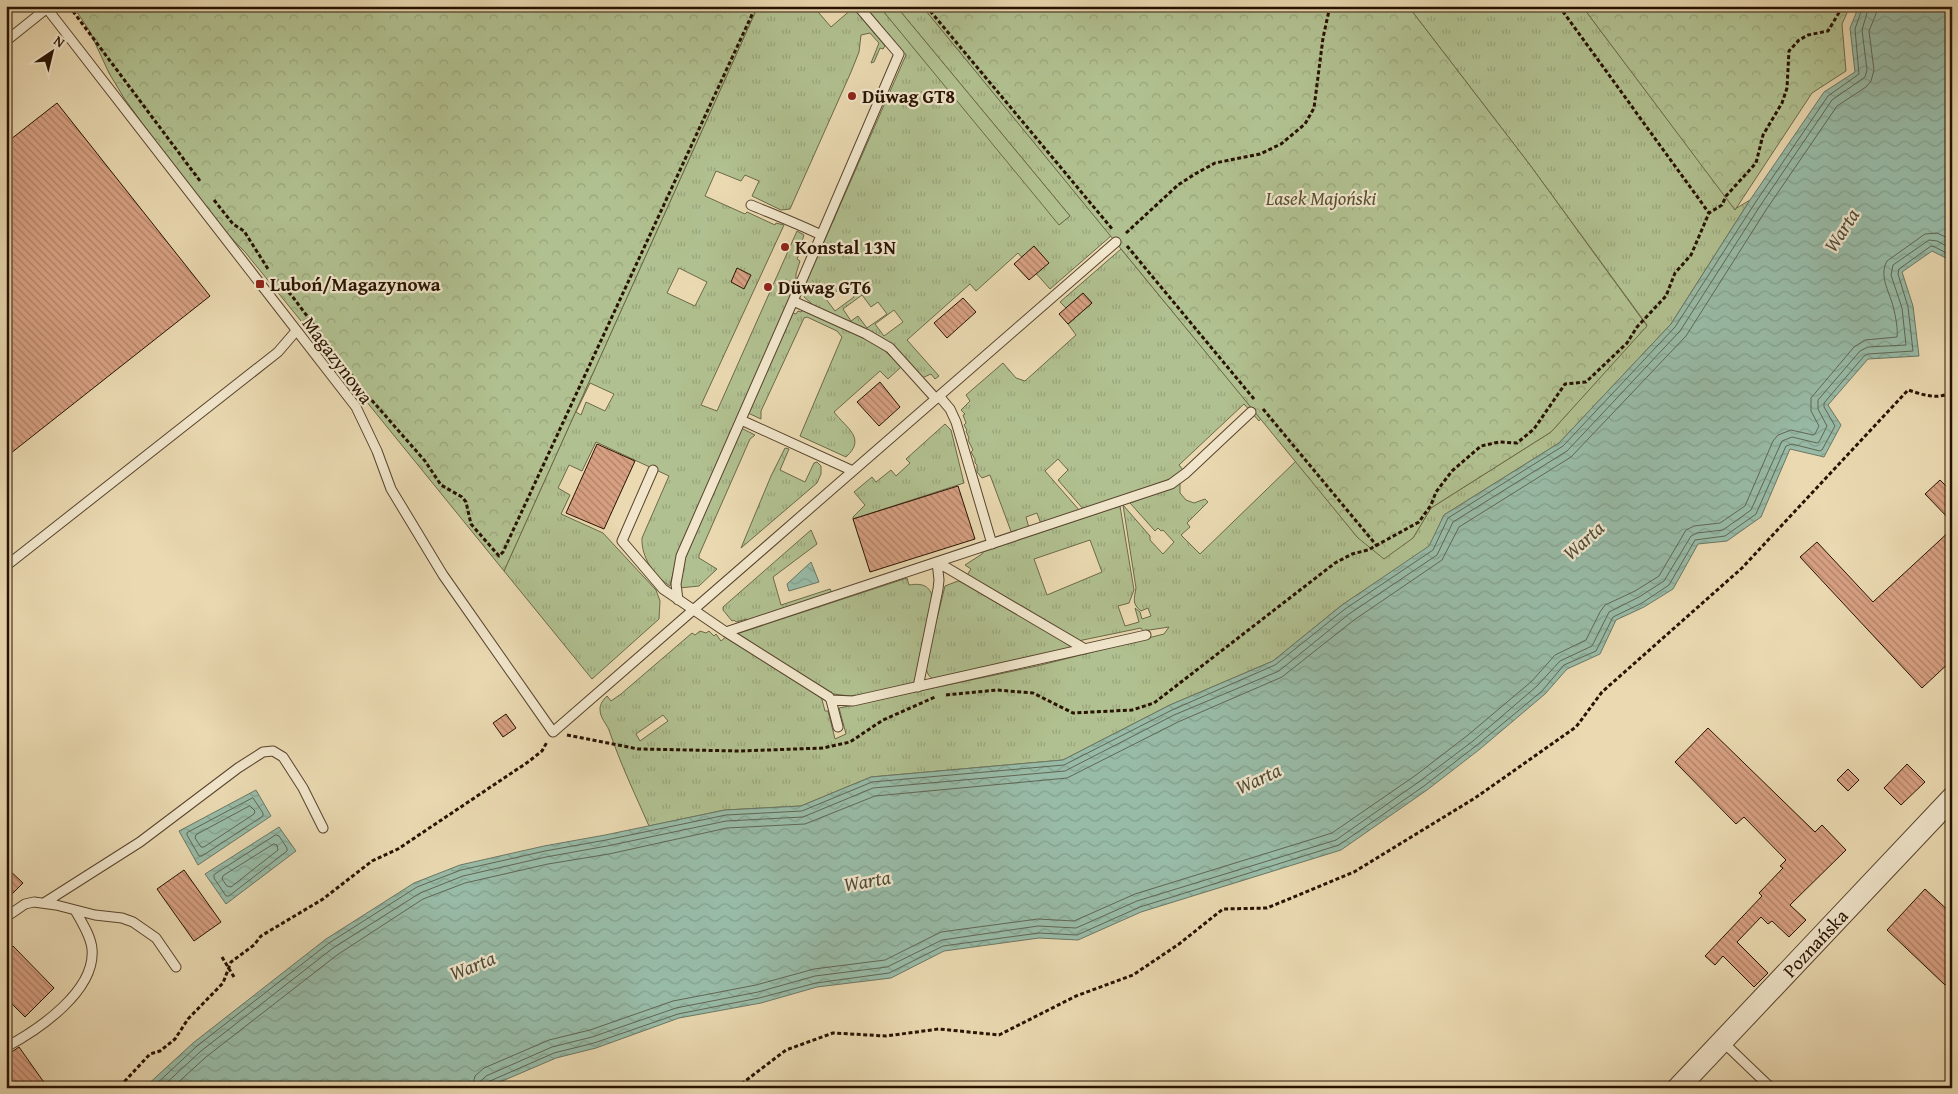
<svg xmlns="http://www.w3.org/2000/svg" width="1958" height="1094" font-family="'Gentium Book Plus',serif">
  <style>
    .grass { fill: url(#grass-tufts); stroke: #6c6948; fill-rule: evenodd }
    .forest { fill: url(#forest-crowns); stroke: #6c6948 }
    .park { fill: #b1c090; stroke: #6c6948 }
    .water { fill: url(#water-waves); stroke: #6b7764 }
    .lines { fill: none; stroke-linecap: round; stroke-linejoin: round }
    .shore { stroke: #606654; stroke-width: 1 }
    .building { fill: url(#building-back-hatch); stroke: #281200 }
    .service-casing { stroke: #58442c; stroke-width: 11 }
    .tertiary-casing { stroke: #58442c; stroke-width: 23 }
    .path { stroke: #281200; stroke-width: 3; stroke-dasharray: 4 2.5; stroke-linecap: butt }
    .service { stroke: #f1e6cc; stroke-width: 9 }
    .tertiary { stroke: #f1e6cc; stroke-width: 21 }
    .poi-dot { fill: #8f2418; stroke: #f1e6cc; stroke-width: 2 }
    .labels { text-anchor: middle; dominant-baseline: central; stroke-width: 4.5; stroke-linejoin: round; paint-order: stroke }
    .poi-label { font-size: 19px; font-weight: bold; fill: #281200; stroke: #f1e6cc; text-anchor: start }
    .park-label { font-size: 19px; font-style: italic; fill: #584f32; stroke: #f1e6cc }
    .street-label { font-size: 19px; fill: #281200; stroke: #f1e6cc }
    .water-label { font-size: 20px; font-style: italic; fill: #4f4d3a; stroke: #f1e6cc }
  </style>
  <defs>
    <pattern id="grass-tufts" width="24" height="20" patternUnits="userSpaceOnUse" patternTransform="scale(1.25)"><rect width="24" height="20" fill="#b1c090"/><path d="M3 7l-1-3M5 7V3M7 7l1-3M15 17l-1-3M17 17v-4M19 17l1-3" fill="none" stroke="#98a47a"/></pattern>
    <pattern id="forest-crowns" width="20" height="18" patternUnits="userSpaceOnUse" patternTransform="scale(1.25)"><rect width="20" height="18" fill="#b1c090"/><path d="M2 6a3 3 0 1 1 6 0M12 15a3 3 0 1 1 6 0" fill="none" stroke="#98a47a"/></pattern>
    <pattern id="water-waves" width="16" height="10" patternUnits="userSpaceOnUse" patternTransform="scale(1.25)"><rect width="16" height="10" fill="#98bba7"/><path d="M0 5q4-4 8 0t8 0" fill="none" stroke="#83a08e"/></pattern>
    <pattern id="building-back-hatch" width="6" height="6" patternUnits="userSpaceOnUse" patternTransform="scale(1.25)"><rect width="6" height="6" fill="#d7a082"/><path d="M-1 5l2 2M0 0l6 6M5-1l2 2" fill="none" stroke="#ae8168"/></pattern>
  </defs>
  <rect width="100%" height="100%" fill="#ead9b1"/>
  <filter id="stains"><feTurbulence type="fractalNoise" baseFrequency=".004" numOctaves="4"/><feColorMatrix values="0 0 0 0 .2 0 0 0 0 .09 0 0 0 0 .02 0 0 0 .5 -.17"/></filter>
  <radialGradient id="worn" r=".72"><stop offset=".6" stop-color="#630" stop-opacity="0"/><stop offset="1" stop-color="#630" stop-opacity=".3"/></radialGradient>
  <path class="grass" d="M758 6H813L831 27 853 8 885 46 883 49 880 48 874 62 871 63 879 43 870 33 861 35 859 52 851 72 790 209 781 210 752 196 759 181 745 175 741 181 716 171 705 196 745 214 747 212 775 225 776 223 784 225 701 405 717 411 797 231 804 235 800 247 802 248 797 259 800 261 796 274V284L676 561 670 586C654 576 641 557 642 538L669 476 596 442 582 471 569 465 558 488 570 495 561 514 603 533 656 590 660 601 659 619 592 679 504 571ZM679 268 707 282 695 306 667 293ZM590 383 614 394 605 411 586 402 581 415 576 412Z
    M865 6H879L1060 224 1070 216 896 6H922L1111 236 1050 289 1018 253 976 291 970 284 907 340 939 376 935 379 931 374 922 378 900 353 885 340 811 305V303L804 297 805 294 802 292 906 55ZM845 285 854 297 835 311 826 299ZM862 295 871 307 878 302 887 314 867 328 858 316 851 321 843 309ZM894 310 903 322 884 336 875 324Z
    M1408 6H1582L1735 209 1750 200 1671 324 1559 443 1444 515 1430 546 1342 605 1273 661 1170 705 1063 760 871 777 801 806 725 810 649 826C635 794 620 763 609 730 606 723 600 718 600 709 600 704 603 700 607 696L611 701 621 694 692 633 695 635 700 631 706 633 709 631 714 636 716 634 721 641 727 636 730 640 821 696 825 711H828L835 739 846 734 839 708 1037 666 1164 634 1169 627 1143 631 1141 628 1078 641 967 575 971 569 965 565 982 554 983 552 1120 506 1134 590 1129 603 1118 606 1125 626 1139 622 1135 608 1140 612 1142 619 1151 616 1148 608 1141 611C1132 604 1134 599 1136 588L1123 505 1150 536V540L1163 554 1174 542 1163 530 1161 531 1158 528 1155 531 1130 503 1171 488 1180 483V493L1186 500 1194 503 1205 499 1208 502 1187 523 1190 527 1181 535 1200 554 1296 461 1358 538H1413L1431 508 1551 432 1647 325 1530 165ZM1090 540 1102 572 1047 595 1034 559ZM663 715 668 721 640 741 636 734Z
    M1121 249 1261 419 1259 421 1244 404 1179 465 1183 470 1173 478 1084 510 1058 480 1068 470 1058 459 1045 471 1080 511 1041 524 1037 513 1026 517 1029 528 1012 534 990 475 982 478 977 472V465L975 463V459L971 452 973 450 968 440 969 438 966 431 967 430 964 425 966 423 963 415 965 414 961 410 970 401 966 395 1003 363 1016 378 1025 381 1076 335 1068 324 1092 303 1083 293 1066 308 1060 302Z
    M803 310 872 342 885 351 901 367 888 379 880 371 834 412C846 428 867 438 846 457L800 436 842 337 837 331 807 317 804 318 761 411V419L748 413 793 313 796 314 798 311 801 312Z
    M945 424 951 430 964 483 853 519V517L865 505 854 492 872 477 876 482 891 470 896 476 910 463 906 459Z
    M741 428 755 435 750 439 699 555V558L717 569 699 586 679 588 686 554Z
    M785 448 789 449 780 470 805 482 814 463 817 462 821 466V474L817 483 741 548 771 476Z
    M811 530 817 544 773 577 781 605 830 589 832 593 748 621 747 619 736 622 734 620 732 621 723 610V607Z
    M907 578 909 585C922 583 930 585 933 599L915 680 911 685 857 697 856 695 850 696 833 694 736 634Z
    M958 581 961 582 1077 649 935 680C927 676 926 671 926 663L945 586Z"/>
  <path class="forest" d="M73 6H758L504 571 245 252 208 214 124 98 109 73 89 30Z
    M922 6H1408L1530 165 1647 326 1551 432 1431 508 1413 538 1384 559 1358 538Z
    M1582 6H1850L1842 24 1846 71 1812 93 1735 210Z"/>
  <path class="park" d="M879 6H896L1070 216 1059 225Z"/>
  <path class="water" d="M1859 6H1952V261L1932 251 1902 272 1913 306 1919 356 1868 359 1828 405 1841 425 1824 457 1790 449 1761 517 1727 541 1698 544 1673 589 1644 607 1616 620 1600 654 1567 669 1545 694 1480 749 1427 790 1341 850 1141 912 1078 940 1039 938 944 951 891 978 817 987 761 1003 679 1018 596 1048 556 1058 486 1088H144L193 1043 326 939 414 883 460 865 544 846 605 835 725 810 801 806 871 777 1063 760 1170 705 1273 661 1342 605 1429 546 1444 515 1559 443 1671 324 1750 200 1824 92 1855 72 1850 28Z
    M811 562 819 582 789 591 787 584Z
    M256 790 271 816 198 865 179 831Z
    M279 827 296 851 226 904 205 874Z"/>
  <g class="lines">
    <path class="shore" d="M253 798 263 813V816L202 856H199L187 835V833Z
      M250 806 255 811 254 814 204 847H201L195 838 196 835Z
      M276 835 279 836 287 848V851L229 896H226L214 878V875Z
      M274 844 277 845 278 850 231 887 227 886 222 879 223 876Z
      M152 1088 197 1046 329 943 417 887 461 870 545 851 606 840 726 815 802 811 872 782 1064 765 1172 710 1275 665 1345 609 1433 550 1448 518 1563 446 1675 327 1755 203 1828 96 1859 74 1855 29 1863 6
      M161 1088 201 1051 333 948 420 893 463 876 546 857 607 846 726 821 803 817 873 788 1065 771 1174 715 1279 671 1349 614 1437 555 1453 522 1567 451 1680 331 1760 206 1832 100 1865 77 1867 70 1862 30 1869 6
      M172 1088 206 1057 337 955 423 899 465 883 548 864 609 854 727 828 805 824 875 796 1067 778 1178 722 1282 677 1354 620 1442 560 1459 527 1571 457 1686 336 1766 210 1837 106 1866 87 1871 81 1874 70 1869 31 1876 14 1877 6
      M472 1088 475 1076 484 1068 549 1040 590 1030 673 1001 756 985 814 969 885 960 941 932 1038 919 1074 921 1135 894 1332 833 1416 775 1468 735 1532 681 1555 655 1586 640 1600 612 1605 605 1635 591 1659 576 1686 530 1694 526 1720 523 1745 506 1773 441 1778 435 1791 430 1813 435 1815 434 1819 426 1811 411V398L1854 347 1865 340 1897 337C1898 329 1896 319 1894 310 1891 294 1878 277 1887 261L1925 234 1937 233 1952 240
      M480 1088 481 1081 486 1076 552 1047 592 1037 676 1008 758 992 815 976 887 967 942 940 1038 926 1076 928 1137 901 1336 840 1420 781 1473 741 1537 686 1560 661 1592 646 1609 612 1639 597 1664 581 1691 536 1697 533 1723 530 1751 510 1782 441 1792 437 1817 443 1819 442 1827 426 1818 409V400L1860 351 1868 347 1906 345 1902 308 1891 275 1893 265 1929 240 1937 241 1952 249
      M486 1088 490 1081 554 1053 594 1043 678 1014 759 998 816 983 889 973 943 946 1039 933 1077 935 1140 907 1339 845 1424 786 1477 745 1542 691 1564 665 1596 651 1613 617 1642 603 1669 585 1695 540 1725 536 1756 514 1786 446 1792 444 1820 451 1822 450 1835 426 1824 407V403L1864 356 1868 354 1913 351 1908 307 1898 274 1899 269 1931 246 1935 247 1952 256"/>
  </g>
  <path class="building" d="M57 103 210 296 6 457V143Z
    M1034 246 1049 263 1029 280 1014 264Z
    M737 268 751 275 744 289 731 282Z
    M1083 293 1092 303 1068 324 1059 314Z
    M963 298 976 312 947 338 934 323Z
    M880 382 900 407 879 426 857 402Z
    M597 444 635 461 604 529 566 513Z
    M1940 480 1952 492V522L1925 494Z
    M958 486 975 539 870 572 853 519Z
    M1952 529V660L1922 688 1800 557 1817 542 1873 602Z
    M506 714 516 728 503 737 493 723Z
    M1708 728 1815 832 1822 825 1846 850 1790 905 1806 920 1789 937 1772 921 1768 924 1761 917 1737 942 1768 973 1754 987 1723 956 1715 965 1705 956 1762 896 1759 893 1783 868 1780 866 1786 860 1744 817 1736 824 1675 762Z
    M1907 764 1925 782 1901 805 1884 788Z
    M1848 769 1859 780 1848 791 1837 780Z
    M6 867 23 883 6 900Z
    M184 870 221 922 194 941 157 889Z
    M1925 889 1952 914V978L1945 985 1887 930Z
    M13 946 54 988 25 1017 6 998V953Z
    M19 1047 48 1088H11L6 1081V1056Z"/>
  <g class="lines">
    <defs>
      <path id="service" d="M45 6 356 407 377 451 391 489 443 575 553 732 1116 242
        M6 41 46 9
        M751 205C775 215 798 224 821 235
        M793 301 866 334 890 348 936 399
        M939 396 950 409 956 422 992 544
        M741 420 853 471
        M653 470 622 541 663 589 726 632 829 697 831 700 838 727
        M937 562 1085 649
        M6 566 278 352 296 331
        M678 600 676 584 681 556 793 301 899 54 858 6
        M726 632 1171 484 1186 473 1251 412
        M918 687 938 589 939 580 937 562
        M831 700 853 701 1146 635
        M44 903 140 842 238 768 263 752 273 751 283 757 303 788 323 828
        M6 917 25 904 34 902 56 905 95 915 122 918 133 922 156 938 176 967
        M1722 1041 1771 1088
        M6 1047C38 1030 96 991 92 949 91 936 81 921 75 910"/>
      <path id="tertiary" d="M1678 1088 1952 798"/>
    </defs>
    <use href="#service" class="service-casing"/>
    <use href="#tertiary" class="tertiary-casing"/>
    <path class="path" d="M69 6 200 181
      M926 6 1113 230
      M1559 6 1709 213
      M214 200 233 224 244 231 268 269
      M1126 233 1178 185 1195 174 1215 163 1260 154 1281 144 1305 124 1314 108 1323 38 1330 6
      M1127 246 1254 399
      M275 278 292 296 362 389 425 461 441 485 462 497 466 502 471 524 499 556 503 552 756 6
      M1263 409 1377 546
      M946 695 997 690 1033 693 1073 713 1132 710 1154 703 1335 563 1352 554 1368 550 1419 522 1431 505 1436 492 1452 471 1481 446 1499 442 1517 443 1534 429 1565 384 1586 382 1627 343 1637 327 1666 296 1675 273 1691 255 1709 213 1722 205 1726 196 1756 163 1763 135 1782 103 1787 88 1789 51 1799 40 1808 35 1828 31 1843 6
      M567 735 638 749 740 751 823 748 850 742 883 720 935 697
      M222 957 234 977
      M113 1088 124 1082 150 1054 160 1051 175 1039 188 1019 223 983 231 962 254 945 261 936 323 899 372 861 398 849 528 762 542 751 547 742
      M736 1088 786 1050 833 1033 886 1036 939 1029 999 1035 1076 996 1133 975 1179 944 1223 909 1267 908 1354 872 1475 798 1576 727 1602 692 1742 568 1908 390C1922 394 1940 402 1952 390"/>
    <use href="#service" class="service"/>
    <use href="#tertiary" class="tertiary"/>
  </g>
  <g class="poi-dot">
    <circle cx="852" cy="96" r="5"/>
    <circle cx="785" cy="247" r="5"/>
    <rect x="255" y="279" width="10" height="10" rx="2.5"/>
    <circle cx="768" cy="287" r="5"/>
  </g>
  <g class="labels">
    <g class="poi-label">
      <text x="862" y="96">Düwag GT8</text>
      <text x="795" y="247">Konstal 13N</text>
      <text x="270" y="284">Luboń/Magazynowa</text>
      <text x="778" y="287">Düwag GT6</text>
    </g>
    <g class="park-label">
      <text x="1321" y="198">Lasek Majoński</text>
    </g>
    <g class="street-label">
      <text transform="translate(338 360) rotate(53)">Magazynowa</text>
      <text transform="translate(1815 943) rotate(-47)">Poznańska</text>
    </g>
    <g class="water-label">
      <text transform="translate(1841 230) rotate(-57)">Warta</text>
      <text transform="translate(1583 540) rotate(-42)">Warta</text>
      <text transform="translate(1258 778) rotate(-25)">Warta</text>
      <text transform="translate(867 880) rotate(-10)">Warta</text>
      <text transform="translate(472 965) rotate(-22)">Warta</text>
    </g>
  </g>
  <rect width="1958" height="1094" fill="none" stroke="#ead9b1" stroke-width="25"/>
  <rect x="8" y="8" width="1943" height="1079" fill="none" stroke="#281200" stroke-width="2.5"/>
  <rect x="12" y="12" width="1933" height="1069" fill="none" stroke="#281200"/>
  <g transform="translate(52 52) rotate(35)" stroke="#f1e6cc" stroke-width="4" paint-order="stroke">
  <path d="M0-4L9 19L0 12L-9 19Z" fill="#281200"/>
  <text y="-8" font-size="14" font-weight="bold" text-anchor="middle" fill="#281200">N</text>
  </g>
  <rect width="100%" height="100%" filter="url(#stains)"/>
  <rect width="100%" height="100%" fill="url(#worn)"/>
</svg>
